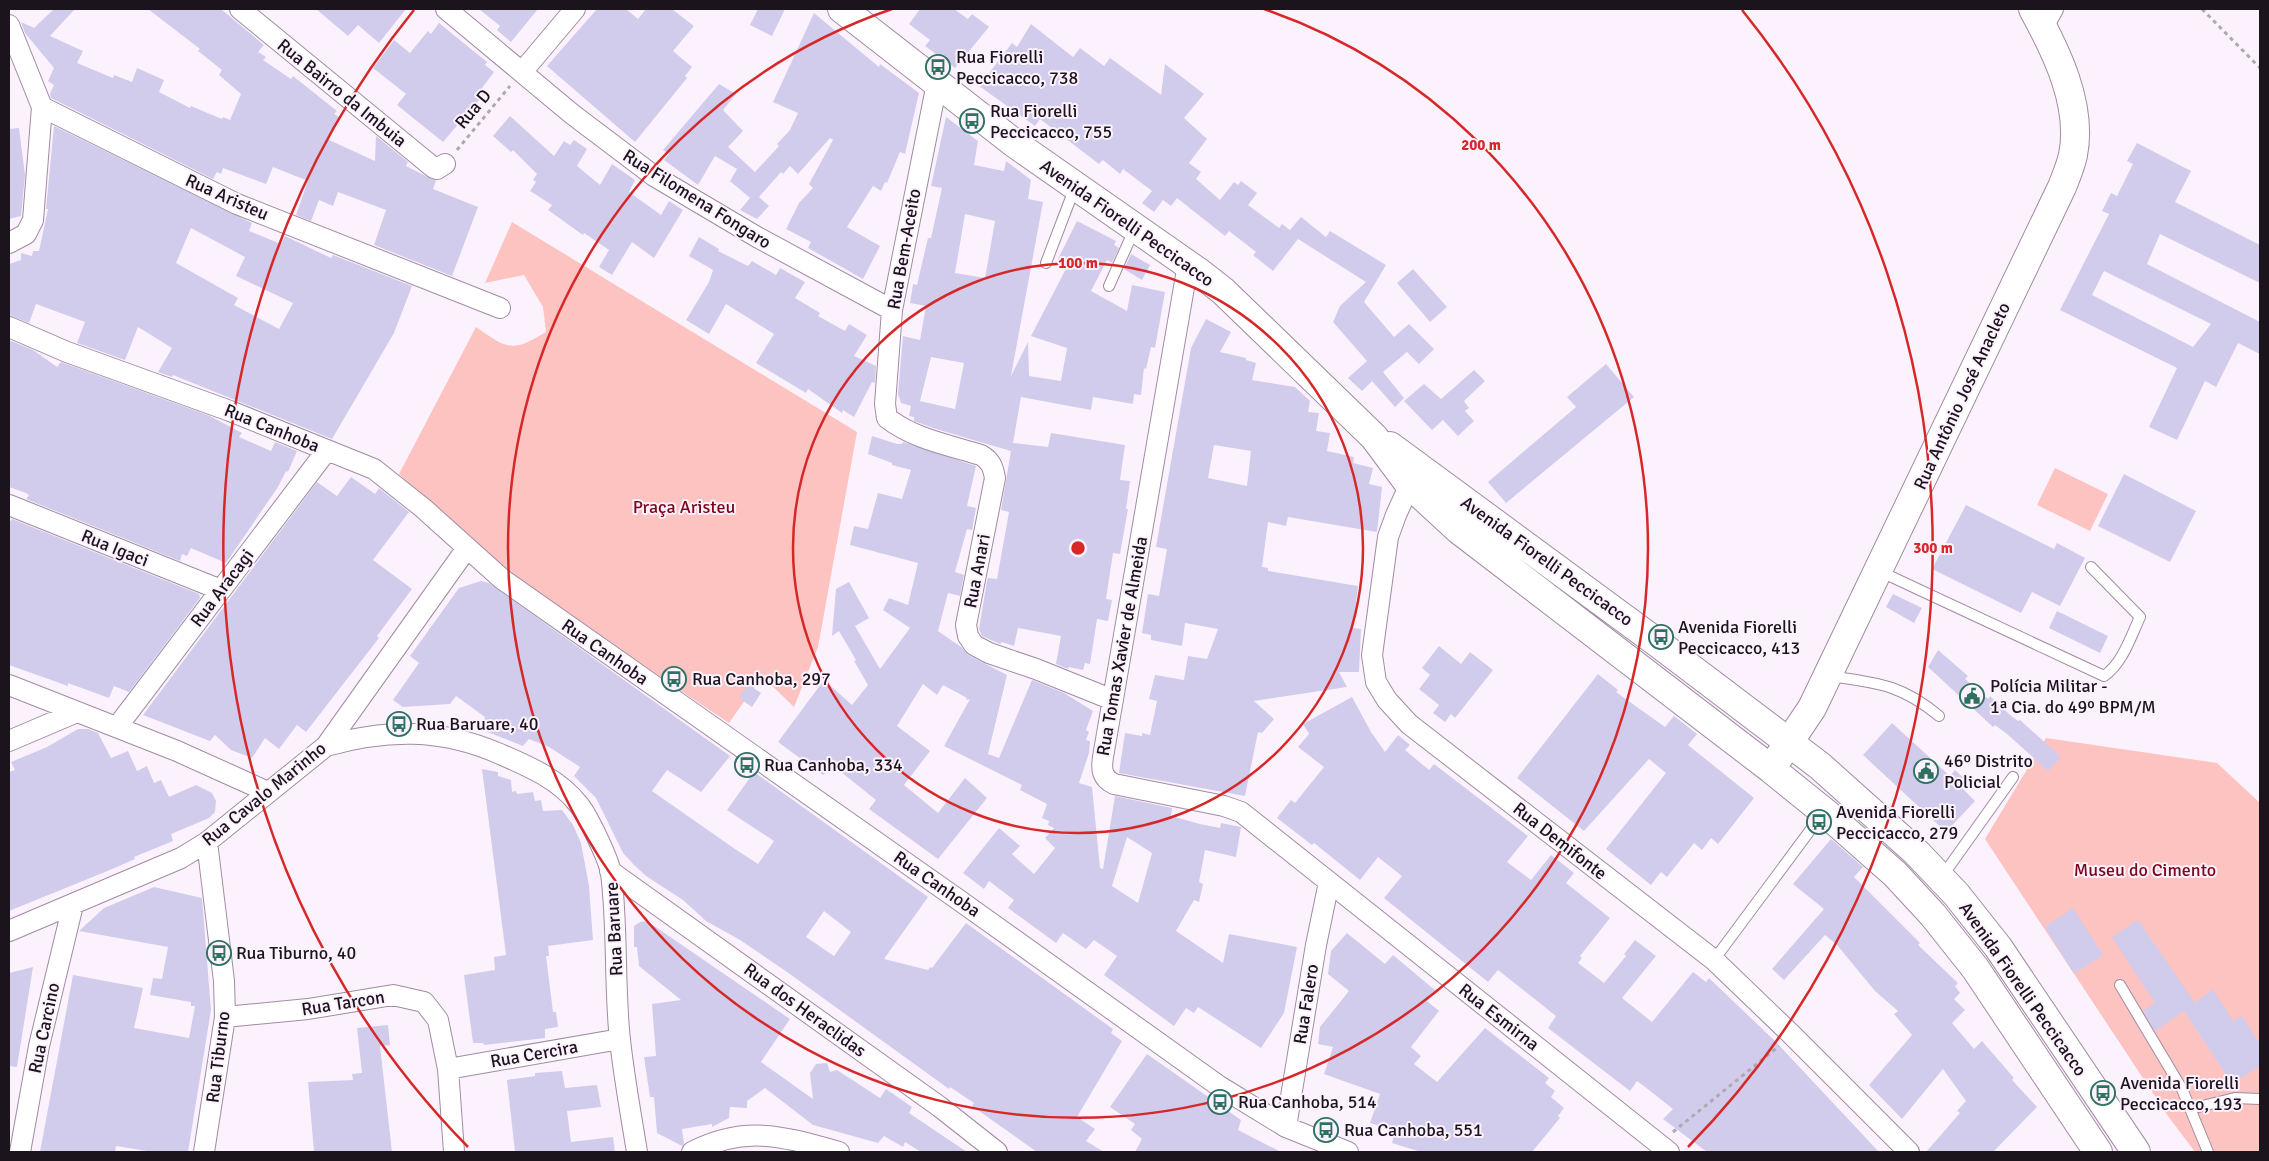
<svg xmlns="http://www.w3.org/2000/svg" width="2269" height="1161" font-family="Signika,sans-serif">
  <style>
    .park { fill: #fcc3c1 }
    .building { fill: #d2ccec; fill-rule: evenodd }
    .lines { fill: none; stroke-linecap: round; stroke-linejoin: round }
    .lane-casing { stroke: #a18ba3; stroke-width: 12 }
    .street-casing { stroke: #a18ba3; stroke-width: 22 }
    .secondary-casing { stroke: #a18ba3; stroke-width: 30 }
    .path { stroke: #b1a7b2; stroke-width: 3; stroke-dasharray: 4 4; stroke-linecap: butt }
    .lane { stroke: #fff; stroke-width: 10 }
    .street { stroke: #fff; stroke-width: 20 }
    .secondary { stroke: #fff; stroke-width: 28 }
    .ring { fill: none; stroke: #d62828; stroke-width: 2.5 }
    .labels { text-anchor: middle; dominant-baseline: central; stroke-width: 4; stroke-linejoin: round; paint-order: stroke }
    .poi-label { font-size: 18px; fill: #1c141d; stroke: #fcf2fd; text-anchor: start }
    .street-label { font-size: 18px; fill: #1c141d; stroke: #fcf2fd }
    .park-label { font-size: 18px; fill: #7c051a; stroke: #fcf2fd }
    .centre { fill: #d62828; stroke: #fcf2fd; stroke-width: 2.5 }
    .ring-label { font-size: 15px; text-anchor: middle; font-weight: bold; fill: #d62828; stroke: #fcf2fd; stroke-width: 4; stroke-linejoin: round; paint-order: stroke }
  </style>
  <rect width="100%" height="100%" fill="#fcf2fd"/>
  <path class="park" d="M512 222 857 432 818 647 794 707 762 676 729 723 548 602 470 545 399 474 476 327C508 349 511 353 546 332L543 307 524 275 485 283Z
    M2055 468 2108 494 2090 531 2037 505Z
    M2046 738 2217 763 2260 803V1152H2195L2168 1116 1985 839Z"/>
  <path class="building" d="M54 9H75L50 36 83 51 77 63 113 78 114 75 132 82 137 68 164 80 159 92 190 108 191 106 222 119 223 117 230 120 241 94 219 75 222 70 198 51 200 49 148 9H221L264 45 258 52 266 57 263 60 291 79 293 76 337 111 334 114 339 117 327 139 375 161 376 136 408 162 406 166 436 181 433 189 478 207 452 276 374 245 386 210 338 192 333 206 319 200 311 221 296 215 308 181 273 167 266 184 223 168 221 174 217 172 213 179 51 98 50 94 54 85 48 81 54 68 25 33 21 22 34 28Z
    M316 9H406L379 43 358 25 348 36Z
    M479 9H538L511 42 497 30 500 26Z
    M597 9H626L638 19 646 9H672L694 26 673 51 692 67 685 76 687 78 635 142 547 66Z
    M758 9H785L772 36 750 25Z
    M920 9H954L968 19 972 14 989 27 955 68 925 46 930 40 909 24Z
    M814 13 879 67 880 64 919 93 905 154 900 152 887 183 885 182 881 191 873 186 847 227 880 246 863 279 808 248 811 242 786 229 799 203 813 188 809 184 833 140 830 138 798 174 790 166 783 174 781 172 759 197 769 206 757 219 740 210 750 198 730 181 737 169 715 156 698 185 664 160 669 154 663 150 719 84 736 94 723 110 743 131 728 147 755 172 779 146 777 144 790 130 798 113 773 102Z
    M439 23 487 62 485 65 494 72 482 88 486 92 443 142 397 105 406 94 373 68 394 40 410 53 428 31 431 34Z
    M1031 24 1073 57 1080 48 1104 66 1110 58 1161 95 1165 64 1204 94 1184 118 1207 139 1189 163 1201 172 1196 179 1220 200 1234 182 1238 185 1241 181 1257 193 1248 205 1279 228 1282 224 1290 230 1301 217 1326 237 1330 231 1386 265 1364 302 1394 337 1409 324 1434 349 1419 364 1407 352 1383 372 1404 398 1395 407 1372 381 1362 391 1348 378 1367 361 1333 322 1340 306 1366 282 1298 239 1273 271 1253 255 1256 252 1229 231 1225 236 1177 198 1171 206 1163 200 1154 212 1142 203 1152 191 1123 169 1120 174 1103 160 1099 164 1040 119 1035 126 979 86 1012 43 1017 47Z
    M510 116 554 156 564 141 570 145 574 140 587 149 577 166 600 185 612 164 635 180 629 192 661 215 669 201 683 210 654 258 632 242 612 275 599 267 609 250 584 233 583 235 548 210 552 205 530 191 536 182 533 180 537 174 513 150 511 152 493 136Z
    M946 117 978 141 974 165 1004 171 1006 161 1031 180 1028 199 1043 202 1011 376 1028 342 1029 376 1061 381 1067 348 1031 336 1068 265 1058 259 1077 221 1116 241 1114 245 1119 248 1112 263 1107 260 1091 291 1127 311 1132 285 1165 292 1155 348 1151 347 1146 369 1144 368 1141 395 1134 394 1133 404 1093 397 1091 410 1021 397 1013 443 1048 447 1051 433 1125 445 1120 480 1130 481 1126 509H1128L1120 554 1113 553 1106 599 1112 600 1108 621 1097 619 1090 664 1085 663 1083 670 1069 667 1068 669 1056 664 1061 636 1018 628 1014 646 1002 642 1000 644 982 636 979 629 987 581 988 578 997 579 1009 512 1001 510 1011 451 936 429 914 421V417L909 416 911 406 901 403 898 394 903 336 920 340 926 306 910 303 913 284 917 285 928 238H931L942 188 931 186ZM965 214 995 221 985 278 955 273ZM931 357 964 363 955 409 920 401Z
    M54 126 252 223 249 231 281 244 285 236 331 258 333 255 412 286 394 333 332 439 173 375 172 377 158 372 172 348 138 327 125 360 77 343 85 322 36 304 29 323 9 315V264L21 260V253L32 256 33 251H39L48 209H46ZM191 228 245 257 236 276 293 303 279 329 234 305 238 298 176 263Z
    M19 128 25 175 21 216 9 219V129Z
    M2137 143 2191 171 2175 202 2260 245V283L2160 234 2147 264 2260 322V354L2238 343 2216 387 2205 381 2177 440 2149 427 2177 368 2060 310 2109 214 2102 211 2111 193 2117 196 2133 164 2127 161ZM2104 271 2211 324 2193 347 2092 295Z
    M699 237 719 249 718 251 748 266 752 261 776 275 780 268 805 282 795 298 820 313 818 316 845 331 849 324 867 335 854 356 876 366 875 383 872 382 854 417 843 410 842 413 808 389 806 393 756 363 774 334 726 304 709 334 686 320 709 282 713 270 689 256Z
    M1131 254 1150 265 1142 280 1124 269Z
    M1413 269 1447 307 1430 322 1397 283Z
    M1206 319 1231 332 1220 352 1246 358V360L1256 363 1252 380 1295 387 1310 401 1308 412 1319 413 1316 431 1330 433 1327 451 1354 457 1353 463 1373 468 1369 484 1382 487 1377 532 1288 517 1286 526 1268 522 1262 567 1268 568V571L1358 586 1353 628 1361 629 1359 672H1339L1347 687 1254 701 1274 719 1262 733 1258 732 1245 796 1119 773 1125 733 1142 736V733L1150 735 1157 701 1149 699 1155 675 1184 680 1188 656 1207 659 1218 629 1185 623 1182 646 1151 640V635L1142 633 1148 594 1159 596 1167 549 1156 547 1191 348ZM1214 445 1251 451 1247 486 1208 478Z
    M9 340 33 350 57 367 61 362 210 416 242 433 239 437 271 451 275 442 297 451 288 472 286 471 278 487 226 563 191 548 187 556 182 554 180 561 26 499 29 495 26 493 9 487Z
    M1606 364 1634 397 1506 503 1488 482 1576 407 1567 397Z
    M1474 370 1485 381 1464 401 1469 408 1465 411 1474 421 1458 436 1443 420 1432 430 1404 401 1424 384 1441 399Z
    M872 436 897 444H902L903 442 976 466 967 506 976 508 972 530 967 529 955 572 964 575 960 596 948 593 938 631 961 647 968 655 1007 675 988 754 999 758 1032 680 1064 693 1093 711 1086 730 1089 732 1086 740 1090 741 1089 753 1079 783 1092 787 1100 868 1103 869 1115 796 1172 808 1171 816 1200 824 1220 828 1221 823 1241 827 1236 857 1205 850 1199 882 1203 884 1199 902 1194 900 1176 931 1223 963 1229 934 1297 947 1284 1013 1261 1048 1198 1007 1194 1013 1186 1008 1174 1026 1104 975 1117 956 1094 940 1086 949 1063 933 1056 943 1008 908 1014 900 989 881 984 889 963 873 999 828 1020 846 1012 854 1034 874 1055 848 1045 838 1054 828 1048 825 1049 821 1042 818 1047 804 1020 790 1022 785 944 746 970 699 966 700 967 698 943 685 937 695 923 684 897 726 930 751 904 785 938 813 965 778 987 798 938 859 869 809 876 800 831 764 823 775 778 742 824 680 852 705 868 685 854 661 856 660 839 631 832 636 836 589 849 582 869 618 855 626 880 669 910 628 883 610 889 598 908 605 918 563 850 545 854 526 868 529 878 493 902 499 911 470 892 465V463L868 454ZM1127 837 1152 853 1138 903 1112 886Z
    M2124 474 2196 511 2170 562 2098 526Z
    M351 477 375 494 379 488 409 512 373 560 412 589 377 636 379 638 306 732 297 725 279 749 265 738 252 758 231 750 215 735 210 741 143 715 317 482 337 496Z
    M1966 505 2054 549 2057 543 2085 558 2060 606 2032 592 2021 613 1932 569Z
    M12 519 199 594 200 598 129 692 114 686 109 698 68 683V686L9 665V523Z
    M481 581 489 583 730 756 701 792 667 770 652 791 735 849 758 864 774 841 727 810 754 772 928 897 884 959 928 970 930 967 932 968 966 923 1113 1029 1111 1033 1122 1041 1077 1117 1095 1129 1086 1141 1104 1152H1037L972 1106 974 1103 950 1087 949 1089 787 972 740 940 706 921 683 900 646 876 634 865 623 853 596 798 574 776 580 767 549 747 529 739 523 746 480 729 485 717 456 696 450 704 403 707 393 700 419 663 410 656 459 588ZM824 911 851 932 834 956 806 937Z
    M1893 594 1922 608 1914 623 1886 607Z
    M2057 611 2108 636 2100 653 2049 628Z
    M1439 646 1461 664 1470 652 1493 670 1455 718 1451 714 1445 722 1433 713 1439 705 1419 689 1430 675 1422 668Z
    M1938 650 1968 676 1965 679 1988 699 1990 696 2009 714 2018 721 2020 720 2061 757 2048 771 2007 734 1995 725 1993 727 1928 667Z
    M1598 674 1618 690 1616 692 1665 727 1674 716 1697 734 1688 745 1754 798 1718 844 1711 838 1702 850 1694 843 1667 877 1661 872 1651 885 1606 849 1666 773 1649 759 1584 831 1517 778Z
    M748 684 761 693 752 707 739 698Z
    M1352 697 1371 732 1385 752 1398 735 1410 745 1405 750 1429 770 1434 764 1528 836 1507 862 1531 880 1551 855 1574 873 1566 883 1610 918 1580 956 1582 958 1578 963 1604 983 1626 956 1624 954 1635 940 1656 956 1622 998 1652 1022 1693 972 1706 982 1709 978 1776 1042 1879 1152H1707L1663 1119 1673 1109 1649 1090 1637 1081 1630 1091 1548 1028 1556 1016 1498 970 1488 982 1384 898 1402 876 1378 857 1360 880 1314 843 1312 845 1277 818 1291 800 1295 803 1324 767 1298 747 1309 734 1303 724Z
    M1892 723 1950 776 1955 770 1968 782 1962 788 1975 801 1946 832 1863 755Z
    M78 729H88L98 733 111 758 128 751 137 771 147 766 154 783 161 780 169 797 196 785 212 793 216 801 215 812 209 818 171 834 173 841 134 857 135 859 110 870 9 911V772L15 770 11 762 47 747Z
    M482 769 498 772V776L511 780 512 792 516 791 517 794 533 792 535 801 541 800 543 811 562 810 573 825 581 843 589 886 593 940 548 946 549 956H546L553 1012H556L558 1027 545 1029V1038L484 1045 483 1043H473L464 975 495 970 494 957 506 955Z
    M1831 839 1863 867 1854 877 1920 943 1918 945 1958 983 1955 986 1960 993 1954 999 1965 1010 1952 1023 1974 1049 1982 1041 2014 1078 2012 1080 2037 1107 1993 1152H1926L1960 1113 1957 1111 1966 1101 1943 1069 1902 1119 1869 1085 1912 1035 1894 1014 1898 1011 1875 991 1837 945 1825 935 1784 980 1772 969 1824 909 1793 884Z
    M154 887 202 898 211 1010 188 1152H153L116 1146 115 1152H40L73 975 143 988 134 1028 189 1038 195 1006H191V1002L150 995 153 978 162 979 168 947 79 931 104 908Z
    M2073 908 2103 955 2074 974 2045 927Z
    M2138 920 2195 1003 2155 1031 2143 1011 2155 1003 2112 937Z
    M647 921 790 1019 761 1062 813 1099 810 1073 816 1064 827 1063 830 1072 837 1070 880 1098 886 1089 912 1107 909 1113 967 1152H921L905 1142 903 1147 884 1136 878 1143 813 1125 765 1088 747 1101V1108L730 1107 729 1118 712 1127V1124L682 1129 684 1144 682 1146 657 1133 654 1097H650L644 1057 656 1056 652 1004 681 1000 639 966 637 947H634V926L640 922Z
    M1347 933 1385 964 1393 955 1436 991 1427 1001 1439 1011 1411 1047 1421 1056 1414 1064 1437 1082 1485 1028 1549 1078 1545 1083 1555 1091 1551 1097 1564 1108 1558 1116 1560 1118 1532 1152H1421L1392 1143 1395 1131 1370 1123 1380 1094 1324 1074 1333 1047 1318 1044 1320 1027 1349 991 1328 974 1331 951Z
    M33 967 17 1067 9 1066V973Z
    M2213 989 2233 1021 2242 1016 2260 1044V1066L2232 1084 2184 1011Z
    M388 1025 390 1045 380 1046 392 1152H314L308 1082 353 1080 352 1074 362 1073 357 1028Z
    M1147 1054 1241 1120 1238 1130 1281 1152H1135L1142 1139 1131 1130 1135 1124 1110 1107Z
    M562 1071 565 1088 597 1085 601 1107 567 1111 571 1142 613 1137 615 1152H515L507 1080 535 1076V1073Z"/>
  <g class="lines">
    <defs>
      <path id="lane" d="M1046 263 1075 187
        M1109 286 1134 230
        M1879 571 2104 676C2123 663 2131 636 2140 617L2091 567
        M1829 676C1877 683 1901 684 1939 716
        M1941 878 2013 777
        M1714 960 1823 813
        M2120 985 2182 1089 2208 1152
        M2190 1109 2235 1098 2260 1099"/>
      <path id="street" d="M240 9 434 168 437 169 445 164
        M446 9 572 114 654 176 757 237 892 310
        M9 25 42 107 237 204 500 308
        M2043 27 2053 9
        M522 72 575 9
        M937 83 892 310 885 404 887 418C914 439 949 445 981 455 991 461 993 467 995 478L966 625 968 636 974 645 989 653 1036 669 1113 700
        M9 243 26 234 33 220 42 107
        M1188 264 1103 757C1101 770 1102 778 1114 784L1224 806 1241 812 1669 1152
        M9 327 67 352 230 411 374 469 423 508 502 579 956 898 1219 1086 1286 1127 1348 1152
        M1415 473 1396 515 1388 537 1372 655 1376 682 1387 700 1409 724 1714 960 1792 1035 1909 1152
        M9 505 221 590
        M9 685 177 751 268 792
        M117 727 327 450
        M9 741 77 712
        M326 746C387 729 441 728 500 754 528 766 559 779 579 805 588 816 609 860 611 873 618 928 614 985 620 1040 624 1077 631 1115 637 1152
        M610 871 940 1107 997 1152
        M9 931 181 858 207 842 326 746 467 548
        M225 1017 308 1009 393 995 424 1002 438 1020 448 1069 454 1152
        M448 1069 620 1039
        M1286 1127 1316 945 1329 882
        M20 1152 39 1046 73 905
        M204 1152 225 1017 224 981 207 842
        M692 1152C746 1124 785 1137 839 1152"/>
      <path id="secondary" d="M842 9 1014 143 1200 273 1223 291 1374 437 1409 484 1459 530 1771 769 1828 815 1895 874 1933 915 1975 968 2098 1152
        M1390 446 1659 644 1820 766 1915 851 1956 894 1998 947 2136 1152
        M1779 757 1812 708 2062 187C2066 177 2071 165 2073 155 2083 105 2056 51 2033 9"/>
    </defs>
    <use href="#lane" class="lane-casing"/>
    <use href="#street" class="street-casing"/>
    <use href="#secondary" class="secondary-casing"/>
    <path class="path" d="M2202 9 2260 68
      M457 150 510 86
      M1673 1132 1779 1046"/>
    <use href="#lane" class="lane"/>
    <use href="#street" class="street"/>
    <use href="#secondary" class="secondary"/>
  </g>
  <g class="ring">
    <circle cx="1078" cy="548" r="285"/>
    <path d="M1264 9A570 570 0 1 1 892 9"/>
    <path d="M468 1147A855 855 0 0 1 414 10M1742 10A855 855 0 0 1 1688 1147"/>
  </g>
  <defs>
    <symbol id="bus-ring" viewBox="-11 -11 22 22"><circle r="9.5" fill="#fcf2fd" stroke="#2f7161" stroke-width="1.5"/><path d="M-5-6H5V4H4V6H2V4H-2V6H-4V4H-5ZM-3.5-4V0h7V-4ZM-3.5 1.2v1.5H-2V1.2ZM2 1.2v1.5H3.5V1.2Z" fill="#2f7161"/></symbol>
    <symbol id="civic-ring" viewBox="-11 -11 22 22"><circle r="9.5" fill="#fcf2fd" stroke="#2f7161" stroke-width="1.5"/><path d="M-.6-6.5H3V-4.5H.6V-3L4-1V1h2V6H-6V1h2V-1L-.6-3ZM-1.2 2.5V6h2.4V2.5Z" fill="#2f7161"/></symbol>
  </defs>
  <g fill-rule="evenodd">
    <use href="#bus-ring" x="924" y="53" width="28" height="28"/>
    <use href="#bus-ring" x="958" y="107" width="28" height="28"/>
    <use href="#bus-ring" x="1647" y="623" width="28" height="28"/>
    <use href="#bus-ring" x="660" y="665" width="28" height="28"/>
    <use href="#civic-ring" x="1958" y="682" width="28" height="28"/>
    <use href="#bus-ring" x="385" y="710" width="28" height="28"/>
    <use href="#bus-ring" x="733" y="751" width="28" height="28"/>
    <use href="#civic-ring" x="1912" y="757" width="28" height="28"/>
    <use href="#bus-ring" x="1805" y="808" width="28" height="28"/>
    <use href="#bus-ring" x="205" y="939" width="28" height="28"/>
    <use href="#bus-ring" x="2089" y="1079" width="28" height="28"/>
    <use href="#bus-ring" x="1206" y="1088" width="28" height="28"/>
    <use href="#bus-ring" x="1312" y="1116" width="28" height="28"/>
  </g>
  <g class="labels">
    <g class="poi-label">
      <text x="956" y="57">Rua Fiorelli<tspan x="956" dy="21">Peccicacco, 738</tspan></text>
      <text x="990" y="111">Rua Fiorelli<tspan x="990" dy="21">Peccicacco, 755</tspan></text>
      <text x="1678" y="627">Avenida Fiorelli<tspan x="1678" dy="21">Peccicacco, 413</tspan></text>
      <text x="692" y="679">Rua Canhoba, 297</text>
      <text x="1990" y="686">Polícia Militar -<tspan x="1990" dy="21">1ª Cia. do 49º BPM/M</tspan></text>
      <text x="416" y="724">Rua Baruare, 40</text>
      <text x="1944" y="761">46º Distrito<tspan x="1944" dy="21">Policial</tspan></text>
      <text x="764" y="765">Rua Canhoba, 334</text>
      <text x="1836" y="812">Avenida Fiorelli<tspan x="1836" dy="21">Peccicacco, 279</tspan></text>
      <text x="236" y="953">Rua Tiburno, 40</text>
      <text x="2120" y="1083">Avenida Fiorelli<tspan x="2120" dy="21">Peccicacco, 193</tspan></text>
      <text x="1238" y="1102">Rua Canhoba, 514</text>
      <text x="1344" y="1130">Rua Canhoba, 551</text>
    </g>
    <g class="street-label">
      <text transform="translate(342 93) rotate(39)">Rua Bairro da Imbuia</text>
      <text transform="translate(473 109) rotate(-50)">Rua D</text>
      <text transform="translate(227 197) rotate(24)">Rua Aristeu</text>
      <text transform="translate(697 199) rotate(32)">Rua Filomena Fongaro</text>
      <text transform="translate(1127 223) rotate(35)">Avenida Fiorelli Peccicacco</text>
      <text transform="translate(904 249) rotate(-80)">Rua Bem-Aceito</text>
      <text transform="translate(1962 396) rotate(-65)">Rua Antônio José Anacleto</text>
      <text transform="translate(272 428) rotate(22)">Rua Canhoba</text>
      <text transform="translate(115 548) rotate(22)">Rua Igaci</text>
      <text transform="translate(1547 561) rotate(36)">Avenida Fiorelli Peccicacco</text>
      <text transform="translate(977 571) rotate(-79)">Rua Anari</text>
      <text transform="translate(222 588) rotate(-53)">Rua Aracagi</text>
      <text transform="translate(1122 646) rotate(-80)">Rua Tomas Xavier de Almeida</text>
      <text transform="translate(605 652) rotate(35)">Rua Canhoba</text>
      <text transform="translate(264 794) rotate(-39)">Rua Cavalo Marinho</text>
      <text transform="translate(1560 841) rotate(38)">Rua Demifonte</text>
      <text transform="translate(937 884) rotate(35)">Rua Canhoba</text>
      <text transform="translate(614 929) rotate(-93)">Rua Baruare</text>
      <text transform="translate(2023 989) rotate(55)">Avenida Fiorelli Peccicacco</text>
      <text transform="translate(343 1003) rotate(-9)">Rua Tarcon</text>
      <text transform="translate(1306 1004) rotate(-81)">Rua Falero</text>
      <text transform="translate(805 1010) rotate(36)">Rua dos Heraclidas</text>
      <text transform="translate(1499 1017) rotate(38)">Rua Esmirna</text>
      <text transform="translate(44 1028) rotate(-78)">Rua Carcino</text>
      <text transform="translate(534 1054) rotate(-10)">Rua Cercira</text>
      <text transform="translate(218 1057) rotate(-83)">Rua Tiburno</text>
    </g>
    <g class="park-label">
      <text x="684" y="507">Praça Aristeu</text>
      <text x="2145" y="870">Museu do Cimento</text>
    </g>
  </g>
  <circle cx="1078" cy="548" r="8" class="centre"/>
  <g class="ring-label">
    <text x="1481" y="150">200 m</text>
    <text x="1078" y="268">100 m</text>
    <text x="1933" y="553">300 m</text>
  </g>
  <rect width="2269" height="1161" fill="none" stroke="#1c141d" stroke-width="20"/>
</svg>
